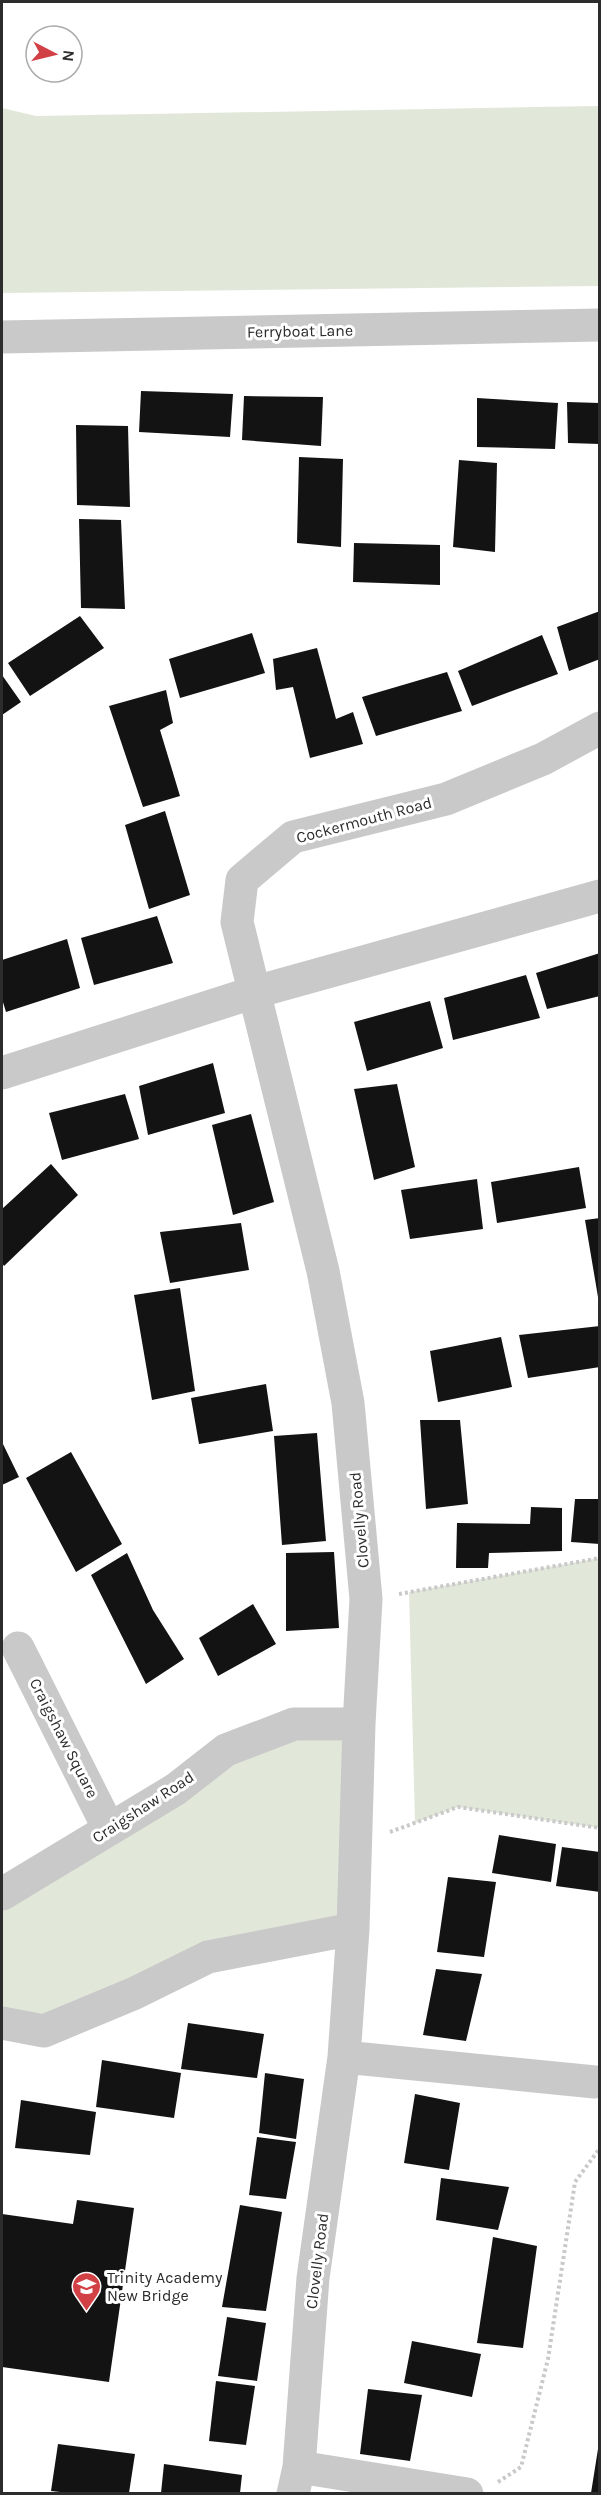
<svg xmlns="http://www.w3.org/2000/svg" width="601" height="2495" font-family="Karla,sans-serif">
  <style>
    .green { fill: #e1e8da }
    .building { fill: #131313 }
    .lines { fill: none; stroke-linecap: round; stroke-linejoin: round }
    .path { stroke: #c9c9c9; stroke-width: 4; stroke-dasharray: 3 3; stroke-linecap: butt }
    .minor { stroke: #c9c9c9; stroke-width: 33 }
    .labels { text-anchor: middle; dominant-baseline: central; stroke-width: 6; stroke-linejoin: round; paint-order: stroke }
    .street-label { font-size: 16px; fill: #2c2c2c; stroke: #fff }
    .poi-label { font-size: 16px; fill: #2c2c2c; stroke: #fff; text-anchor: start }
  </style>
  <rect width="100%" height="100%" fill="#fff"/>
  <path class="green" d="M599 106V286L2 293V108L36 116Z
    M599 1558V1828L458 1807 415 1823 409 1592Z
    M359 1724 353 1929 135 1993 2 2023V1894L226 1750Z"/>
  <path class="building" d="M141 391 233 394 230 437 139 432Z
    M244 396 323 397 321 446 242 440Z
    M477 398 558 403 555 449 477 447Z
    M567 402 600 403V444L568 443Z
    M76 425 128 426 130 507 77 505Z
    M299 457 343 459 341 547 297 543Z
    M459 460 497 463 495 552 453 547Z
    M79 519 121 520 125 609 81 608Z
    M354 543 440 545V585L353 582Z
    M600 611V659L569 671 557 627Z
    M80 616 104 648 30 696 8 663Z
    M252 633 265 673 180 698 169 659Z
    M542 635 558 674 472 706 458 671Z
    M317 648 336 719 353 712 363 744 310 758 293 687 276 690 273 659Z
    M447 672 462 711 376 736 362 697Z
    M2 675 21 702 2 715Z
    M166 690 173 723 160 730 180 796 143 807 109 706Z
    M165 811 190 895 149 909 125 825Z
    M157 916 173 963 94 985 81 938Z
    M67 939 80 988 6 1012 2 999V960Z
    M600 953V996L547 1009 536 973Z
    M526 975 540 1018 453 1040 444 998Z
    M430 1001 443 1048 367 1071 354 1022Z
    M213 1063 225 1113 148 1135 139 1086Z
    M397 1084 415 1167 374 1180 354 1089Z
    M125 1094 139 1139 62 1160 49 1113Z
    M251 1114 274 1202 233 1215 212 1125Z
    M51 1164 78 1195 4 1266 2 1263V1209Z
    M579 1167 586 1208 497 1223 491 1182Z
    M477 1179 483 1229 410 1239 401 1190Z
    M600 1218V1297H598L585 1220Z
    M241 1223 249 1270 170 1283 160 1232Z
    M180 1288 195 1391 152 1400 134 1295Z
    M600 1326V1367L528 1378 519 1335Z
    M501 1337 512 1387 438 1402 430 1351Z
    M266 1384 273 1431 199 1444 191 1398Z
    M420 1420H460L468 1504 426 1509Z
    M317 1433 326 1541 282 1545 274 1436Z
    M2 1442 19 1477 2 1485Z
    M71 1452 122 1544 76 1572 26 1478Z
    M575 1499H600V1544L571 1542Z
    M531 1507 562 1508V1551L489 1553 488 1568H456L457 1523 530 1524Z
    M334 1552 339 1628 286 1631V1553Z
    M127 1553 153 1610 184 1659 146 1684 91 1575Z
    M253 1604 276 1644 218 1676 199 1638Z
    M499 1835 556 1844 551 1882 492 1873Z
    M562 1847 600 1852V1892L556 1886Z
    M448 1877 496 1882 484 1957 437 1952Z
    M436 1969 482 1974 466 2041 423 2035Z
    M188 2023 264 2034 257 2078 181 2069Z
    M102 2060 181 2073 174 2118 96 2107Z
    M265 2073 304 2079 296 2139 259 2133Z
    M415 2094 460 2103 449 2170 404 2163Z
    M21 2100 96 2112 90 2155 15 2148Z
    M257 2137 296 2142 286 2199 249 2195Z
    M441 2178 509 2187 498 2230 436 2220Z
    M77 2200 134 2208 109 2382 2 2367V2214L73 2224Z
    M240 2205 282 2212 266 2311 222 2307Z
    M493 2237 537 2246 523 2348 477 2343Z
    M227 2317 266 2323 257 2381 218 2376Z
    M412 2341 481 2354 472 2397 404 2383Z
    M216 2381 255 2386 246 2445 209 2441Z
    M368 2389 422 2395 410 2461 360 2454Z
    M58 2444 135 2454 129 2493H69L51 2491Z
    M598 2449 600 2493H591Z
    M164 2464 242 2475 240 2493H161Z"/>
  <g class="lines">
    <path class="path" d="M399 1594 600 1558
      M390 1832 458 1807 600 1828
      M498 2482 521 2467 548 2359 575 2182 600 2148"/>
    <path class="minor" d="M2 337 600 325
      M2 1073 255 992 600 896
      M18 1648 109 1829
      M2 1894 176 1789 226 1750 294 1724H359
      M2 2023 44 2031 135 1993 208 1957 353 1929
      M344 2057 595 2082
      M299 2467 467 2494
      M293 2494 299 2467 313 2278 344 2057 353 1929 359 1724 366 1599 348 1403 323 1271 237 922 242 880 293 837 446 799 543 759 600 728"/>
  </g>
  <defs>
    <symbol id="school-pin" viewBox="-11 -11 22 30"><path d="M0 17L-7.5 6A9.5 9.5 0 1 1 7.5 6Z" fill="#d04045" stroke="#fff"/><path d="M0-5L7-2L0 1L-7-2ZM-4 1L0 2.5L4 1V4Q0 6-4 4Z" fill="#fff"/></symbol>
  </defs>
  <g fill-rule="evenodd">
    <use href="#school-pin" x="70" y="2270" width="33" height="45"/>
  </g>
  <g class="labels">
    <g class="street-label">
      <text transform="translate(300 331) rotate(-1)">Ferryboat Lane</text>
      <text transform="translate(364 820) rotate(-15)">Cockermouth Road</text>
      <text transform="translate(359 1520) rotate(-95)">Clovelly Road</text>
      <text transform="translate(64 1738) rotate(63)">Craigshaw Square</text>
      <text transform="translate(143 1807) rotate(-33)">Craigshaw Road</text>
      <text transform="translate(317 2261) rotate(-83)">Clovelly Road</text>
    </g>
    <g class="poi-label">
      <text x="107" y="2277">Trinity Academy<tspan x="107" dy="18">New Bridge</tspan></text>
    </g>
  </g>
  <rect width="601" height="2495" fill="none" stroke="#2c2c2c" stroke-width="6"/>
  <g transform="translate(54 54) rotate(97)"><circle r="28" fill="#ffffff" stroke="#ababab" stroke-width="1.5"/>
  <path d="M0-4.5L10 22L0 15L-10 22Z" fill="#d04045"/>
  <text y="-9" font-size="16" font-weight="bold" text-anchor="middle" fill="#2c2c2c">N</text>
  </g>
</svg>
